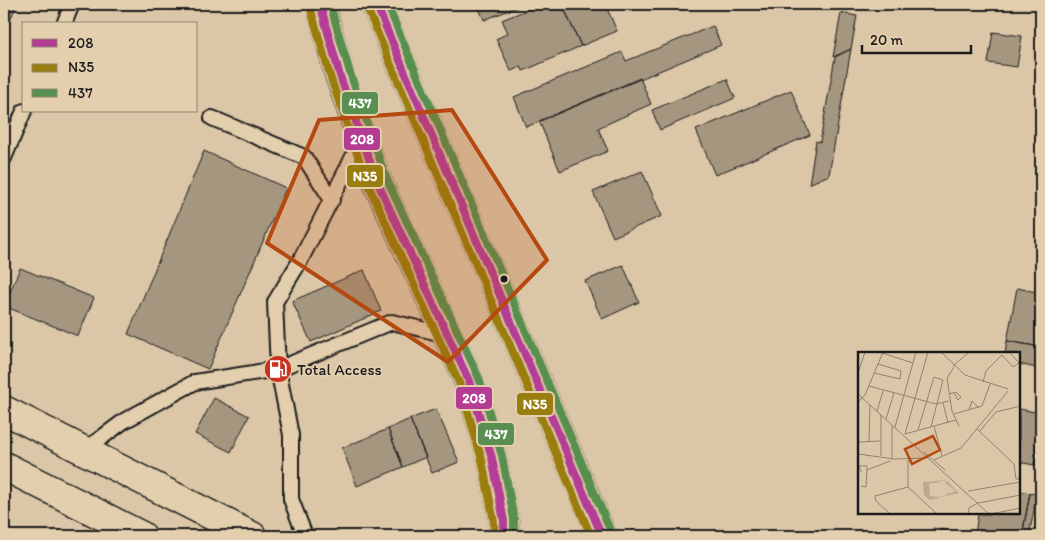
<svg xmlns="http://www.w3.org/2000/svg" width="1045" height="540" font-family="Itim,sans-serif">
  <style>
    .building { fill: #a59680; stroke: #1c1c1c }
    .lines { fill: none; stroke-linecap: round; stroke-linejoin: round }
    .service-casing { stroke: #1c1c1c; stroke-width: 18 }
    .secondary-casing { stroke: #1c1c1c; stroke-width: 31 }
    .primary-casing { stroke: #1c1c1c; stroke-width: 31 }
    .service { stroke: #e3cead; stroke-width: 14 }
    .secondary { stroke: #e3cead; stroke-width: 28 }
    .primary { stroke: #e3cead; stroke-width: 28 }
    .bus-1-casing { stroke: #e3cead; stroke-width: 11 }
    .bus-2-casing { stroke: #e3cead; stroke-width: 11 }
    .bus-3-casing { stroke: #e3cead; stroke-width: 11 }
    .bus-1 { stroke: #b43c95; stroke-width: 8 }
    .bus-2 { stroke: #997d0e; stroke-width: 8 }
    .bus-3 { stroke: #598f50; stroke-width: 8 }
    .marked { fill: #b54a10; fill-opacity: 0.2; stroke: #b54a10; stroke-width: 4; stroke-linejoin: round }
    .bus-dot { fill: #1c1c1c; stroke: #e3cead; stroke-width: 2 }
    .labels { text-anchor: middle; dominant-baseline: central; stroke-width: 4; stroke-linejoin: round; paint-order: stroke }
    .poi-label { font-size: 16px; fill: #1c1c1c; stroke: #e3cead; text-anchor: start }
    .inset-road { fill: none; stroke: #8f836f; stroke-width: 1 }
    .view { fill: #b54a10; fill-opacity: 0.15; stroke: #b54a10; stroke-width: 2.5 }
    .inset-edge { fill: none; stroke: #1c1c1c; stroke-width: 2.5 }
    .line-badge { stroke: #e3cead; stroke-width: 2 }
    .badge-label { font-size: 14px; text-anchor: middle; font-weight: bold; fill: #fff }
  </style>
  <rect width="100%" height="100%" fill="#dbc7a7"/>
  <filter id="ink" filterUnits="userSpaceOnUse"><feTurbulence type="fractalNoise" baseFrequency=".02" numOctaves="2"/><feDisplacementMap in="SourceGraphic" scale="10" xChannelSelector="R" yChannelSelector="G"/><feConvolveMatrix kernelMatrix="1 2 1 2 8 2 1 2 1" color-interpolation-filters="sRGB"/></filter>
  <g filter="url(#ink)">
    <path class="building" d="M4 4H17L4 34Z
      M477 4H525L484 20Z
      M541 4H562L581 46 523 71 521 67 511 71 496 39 508 33 502 20Z
      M562 4H605L617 31 581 46Z
      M841 13 857 16 851 49 833 57Z
      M713 26 721 45 526 127 514 97 622 52 626 61Z
      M993 32 1022 36 1017 67 988 63Z
      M851 49 829 175 809 184 816 141 820 142 835 57Z
      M640 78 651 104 598 128 608 151 560 171 539 121Z
      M727 79 735 98 660 130 652 110Z
      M791 90 810 135 715 175 696 130Z
      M204 151 286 188 208 369 128 334Z
      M642 171 662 216 613 237 593 192Z
      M1041 246V276L1036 275Z
      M623 265 639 302 602 319 585 281Z
      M20 268 94 298 78 336 4 306Z
      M364 270 381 311 311 342 292 301Z
      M1017 288 1041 293V347L1007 341Z
      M1007 341 1041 347V369L1019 364V354H1005Z
      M214 398 249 416 231 452 195 434Z
      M436 409 459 462 432 473 410 419Z
      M1019 409 1041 413V426L1034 465 1019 462Z
      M410 419 426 457 403 467 388 429Z
      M1041 426V466L1034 465Z
      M388 429 403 467 357 486 342 448Z
      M1019 491 1030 493 1022 536 975 535 978 514H1019Z
      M1030 493 1037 494 1029 536H1022Z
      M933 528 963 533V536H932Z"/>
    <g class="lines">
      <defs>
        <path id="service" d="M64 24 72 4
          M212 118 304 157 332 200
          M4 158 24 111
          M85 450 124 421 195 382 278 369 275 302 300 261 362 139
          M305 536 291 499V435L278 369 392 322 447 335"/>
        <path id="secondary" d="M4 410 252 536
          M4 466 142 536"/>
        <path id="primary" d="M320 4 340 76 376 179 469 381 492 458 504 521V536
          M376 4 602 536"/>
      </defs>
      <use href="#service" class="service-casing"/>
      <use href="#secondary" class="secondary-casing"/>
      <use href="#primary" class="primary-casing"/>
      <use href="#service" class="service"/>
      <use href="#secondary" class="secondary"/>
      <use href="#primary" class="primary"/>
      <defs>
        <path id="bus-1" d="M320 4 340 76 376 179 469 381 492 458 504 521V536
          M376 4 602 536"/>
        <path id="bus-2" d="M310 7 331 79 367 182 460 385 482 460 494 522V536
          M367 8 591 536"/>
        <path id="bus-3" d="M330 4 350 73 385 175 479 378 502 456 514 519V536
          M387 4 611 532"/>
      </defs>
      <use href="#bus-1" class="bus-1-casing"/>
      <use href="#bus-2" class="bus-2-casing"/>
      <use href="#bus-3" class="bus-3-casing"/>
      <use href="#bus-1" class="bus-1"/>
      <use href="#bus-2" class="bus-2"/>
      <use href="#bus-3" class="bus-3"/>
    </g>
  </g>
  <path class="marked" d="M452 110 547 260 448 362 267 243 319 120Z"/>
  <defs>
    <symbol id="fuel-disc" viewBox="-11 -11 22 22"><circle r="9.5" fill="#c8321e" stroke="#e3cead"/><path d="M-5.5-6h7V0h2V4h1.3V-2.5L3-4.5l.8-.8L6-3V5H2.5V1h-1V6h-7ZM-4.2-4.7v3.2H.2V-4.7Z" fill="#fff"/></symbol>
  </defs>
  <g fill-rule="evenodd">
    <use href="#fuel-disc" x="262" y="353" width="32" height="32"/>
  </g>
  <circle class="bus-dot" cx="504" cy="279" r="4.5"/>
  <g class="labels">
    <g class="poi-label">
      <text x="297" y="369">Total Access</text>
    </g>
  </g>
  <g transform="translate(858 352)">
    <rect width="162" height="162" fill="#dbc7a7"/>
    <path d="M89 128 71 132 72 144 82 145 89 143V139L90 142 98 139 87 131 89 129 101 141 72 148 66 143 65 130Z" fill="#bbaa90"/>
    <path class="inset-road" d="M83 0 107 23 150 37M151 0 163 13M24 1 55 11M95 14 111 0M96 15 89 26 94 59 101 74M0 21 7 0M16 21 42 27 43 19 20 12M125 30 128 19 144 3 155 15 161 11M11 34 78 52 91 49M0 42 131 162M91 42 98 40 103 45 100 48 96 41M0 50 7 43 25 0M85 51 90 71M111 58 114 49 121 56M19 59 25 39M96 62 124 54 132 32M28 67 36 41M34 74V106M76 74 84 104M37 75 58 0M119 77 156 112 158 127H163M60 78 76 25 85 28 73 75M121 80 138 60 163 54M47 82 70 0M47 82 98 68M11 89 12 53M0 90 22 89M66 100 87 118M0 102 36 107 69 106M23 104V63M50 108V135L79 162M76 108 103 96 150 39M9 118 32 109M3 120 1 114H9V118M3 134 8 135 9 118M110 139 163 130M32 162 18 149 17 144 50 135M110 162 111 156 120 151 163 143M132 162 163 156"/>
    <path class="view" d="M75 84 82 98 54 112 47 97Z"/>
    <rect width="162" height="162" class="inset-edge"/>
  </g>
  <g class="line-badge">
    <rect x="341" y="91" width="38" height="24" rx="5" fill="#598f50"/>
    <rect x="343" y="127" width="38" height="24" rx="5" fill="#b43c95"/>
    <rect x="346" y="164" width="38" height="24" rx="5" fill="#997d0e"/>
    <rect x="455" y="386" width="38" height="24" rx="5" fill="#b43c95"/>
    <rect x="516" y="392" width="38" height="24" rx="5" fill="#997d0e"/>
    <rect x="477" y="422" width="38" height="24" rx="5" fill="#598f50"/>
  </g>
  <g class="badge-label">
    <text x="360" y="108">437</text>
    <text x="362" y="144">208</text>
    <text x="365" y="181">N35</text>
    <text x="474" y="403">208</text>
    <text x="535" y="409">N35</text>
    <text x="496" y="439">437</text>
  </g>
  <rect width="1045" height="540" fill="none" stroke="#e3cead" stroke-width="20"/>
  <rect x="10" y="10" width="1025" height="520" fill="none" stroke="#1c1c1c" stroke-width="2" filter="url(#ink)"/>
  <rect x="22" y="22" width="175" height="90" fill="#e3cead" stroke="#938773"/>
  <rect x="32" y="39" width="25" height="8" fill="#b43c95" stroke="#938773"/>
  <text x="68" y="48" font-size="15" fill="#1c1c1c">208</text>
  <rect x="32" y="64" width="25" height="8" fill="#997d0e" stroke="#938773"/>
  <text x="68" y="72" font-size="15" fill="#1c1c1c">N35</text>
  <rect x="32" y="89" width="25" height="8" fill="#598f50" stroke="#938773"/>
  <text x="68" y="98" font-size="15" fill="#1c1c1c">437</text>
  <path d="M862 45v8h109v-8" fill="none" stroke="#1c1c1c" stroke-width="2.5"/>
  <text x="870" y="45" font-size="15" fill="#1c1c1c" stroke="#e3cead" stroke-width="4" paint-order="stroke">20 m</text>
</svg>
